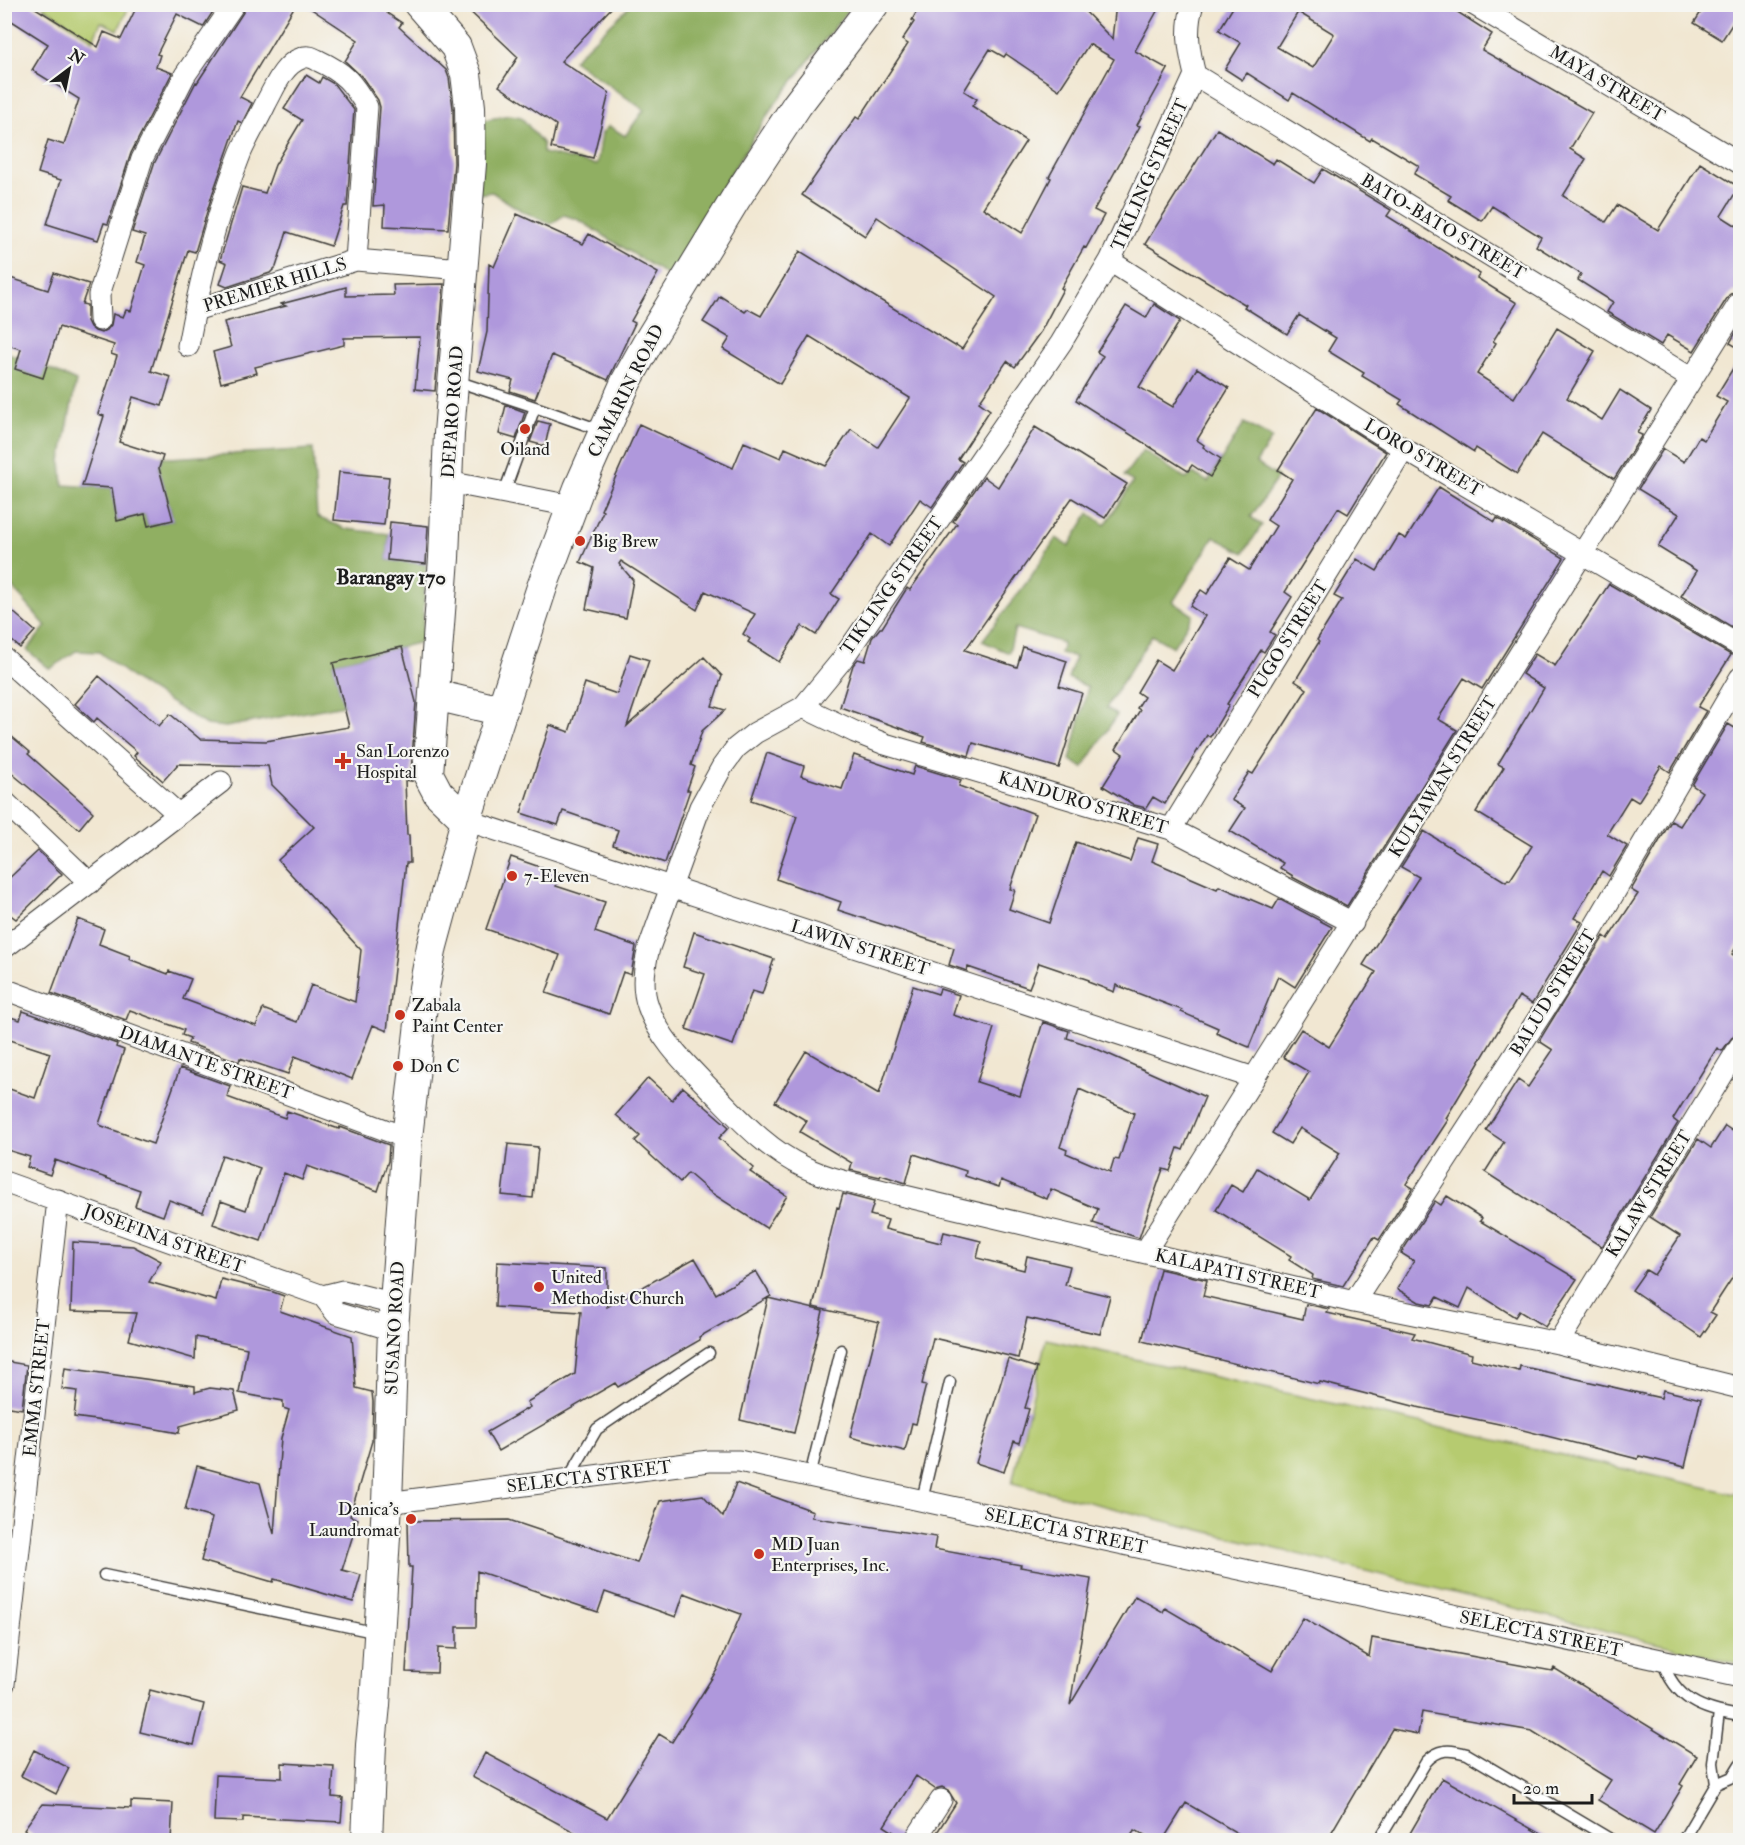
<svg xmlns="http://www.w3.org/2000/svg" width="1745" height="1845" font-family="'IM FELL Double Pica',serif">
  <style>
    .green { fill: #b6cb6f; stroke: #697446; stroke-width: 1.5 }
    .forest { fill: #90af62; stroke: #56663f; stroke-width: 1.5 }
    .building { fill: #af98dc; fill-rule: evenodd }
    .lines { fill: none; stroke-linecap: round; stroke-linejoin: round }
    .service-casing { stroke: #3c3a37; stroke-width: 13 }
    .minor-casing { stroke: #3c3a37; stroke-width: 23 }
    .secondary-casing { stroke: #3c3a37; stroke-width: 32 }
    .service { stroke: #fff; stroke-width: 10 }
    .minor { stroke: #fff; stroke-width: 21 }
    .secondary { stroke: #fff; stroke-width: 30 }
    .poi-dot { fill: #c8321e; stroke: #f6f6f2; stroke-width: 2 }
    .labels { text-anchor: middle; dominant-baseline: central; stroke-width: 4.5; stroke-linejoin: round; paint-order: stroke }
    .street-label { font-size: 18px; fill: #1c1c1c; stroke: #f6f6f2 }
    .poi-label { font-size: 18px; fill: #1c1c1c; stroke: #f6f6f2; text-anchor: start }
    .quarter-label { font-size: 21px; font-weight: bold; fill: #1c1c1c; stroke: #f6f6f2 }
  </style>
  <rect width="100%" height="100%" fill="#f6f6f2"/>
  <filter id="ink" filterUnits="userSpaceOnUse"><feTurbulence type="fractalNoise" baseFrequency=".0167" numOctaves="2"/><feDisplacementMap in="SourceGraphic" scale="12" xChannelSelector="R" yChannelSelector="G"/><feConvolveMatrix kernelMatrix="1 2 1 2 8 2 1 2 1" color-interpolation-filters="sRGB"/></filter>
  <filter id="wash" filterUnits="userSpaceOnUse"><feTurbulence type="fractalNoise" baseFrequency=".008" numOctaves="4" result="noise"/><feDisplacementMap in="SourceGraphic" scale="24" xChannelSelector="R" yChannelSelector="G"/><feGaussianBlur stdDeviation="1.35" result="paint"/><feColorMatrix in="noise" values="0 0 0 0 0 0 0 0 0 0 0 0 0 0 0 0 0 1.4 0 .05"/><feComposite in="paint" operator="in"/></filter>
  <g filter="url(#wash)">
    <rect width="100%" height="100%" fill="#f1e7d2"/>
    <path class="green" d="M44 4H130V5L118 30 101 22 93 40 43 7Z
      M1046 1339 1740 1495V1664L1012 1483Z"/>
    <path class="forest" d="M631 5H852L772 108 716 197 670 277 579 220 564 215 551 224 522 211 492 192 478 194 479 121 510 115 521 117 543 144V153L597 165 602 133 609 126 625 136 644 110 573 60Z
      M5 353 40 365 76 381 61 461 63 485 112 488 117 521 145 514 148 526 173 520 159 468 163 456 170 458 313 449 317 517 346 529 389 534 387 560 426 564 422 642 333 663 344 705 226 727 206 725 136 681 99 652 76 651 50 669 27 650 46 626 5 579Z
      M1244 423 1272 438 1256 463 1278 477 1251 517 1262 525 1244 553 1214 537 1173 602 1193 615 1173 647 1152 635 1106 708 1117 715 1083 768 1070 760 1088 687 1068 678 1075 657 1060 653 1063 643 1015 628 1009 653 982 641 1030 578 1056 538 1069 546 1089 513 1105 525 1133 482 1124 476 1143 450 1186 479 1193 473 1208 482Z"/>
    <g id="blocks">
      <path class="building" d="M4 4H29L98 47 104 32 121 39 138 4H218L203 27 177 14 157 54 160 55 156 67 172 73 131 153 108 224 104 223 98 240 47 224 61 180 38 173 48 140 64 145 79 99 32 70 48 44 4 16Z
        M247 4H296L240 97 252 103 242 123 238 121 212 195 195 252 188 250 151 371 171 377 162 406 133 397 119 442 163 456 159 468 173 520 148 526 145 514 117 521 112 488 82 486 104 416 98 414 117 356 111 354 114 345 59 327 43 378 15 369 21 349 4 344V276L48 290 54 273 89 284 82 304 87 305V321L90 327 95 331 101 333 107 330 111 325 113 314 123 317 126 310 131 311 145 265 137 262 145 236 132 232 154 164 196 82 197 83 244 11Z
        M304 4H392L387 13 402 23 399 27 446 70 449 78 453 108 454 163 448 229 384 226 385 205 373 206 380 107 378 100 362 77 345 61 358 40Z
        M462 4H615L561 61 609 93 593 158 551 148 556 125 499 86 518 57Z
        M921 4H1078L1112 39 1116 4H1161L1135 51 1168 69 1137 125 1140 126 1094 210 1104 215 1086 248 1084 247 1061 288 1063 289 1041 331 1015 367 1007 361 979 402 990 410 958 459 963 462 932 507 920 499 889 546 872 534 831 594 839 599 816 635 802 626 779 662 748 642 750 639 743 634 755 614 705 591 697 610 621 561 619 564 633 580 626 618 586 609 594 568 580 562 603 511 601 510 639 424 733 468 744 442 781 458 785 448 826 466 851 429 878 447 910 398 809 336 780 384 723 349 730 338 703 322 720 296 745 312 748 309 761 316 800 251 955 346 956 345 962 349 996 297 877 217 865 236 802 195 856 117 859 119 908 44 902 40 914 22 912 20ZM1089 44 1114 59 1049 177 1051 178 1022 233 983 208 1026 141 972 106 977 99 964 91 990 49 1004 57 1006 54 1059 90Z
        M1235 4H1445L1492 34 1482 50 1592 113 1570 149 1586 159 1563 196 1606 222 1617 205 1658 230 1700 163 1739 187 1721 216 1740 228V289L1735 291 1729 295 1694 351 1667 335 1661 345 1607 312 1613 302 1578 280 1581 274 1536 246 1541 237 1492 206 1482 221 1448 200 1451 196 1414 174 1419 166 1372 138 1370 141 1293 93 1289 100 1247 73 1242 80 1225 69 1241 43 1219 30ZM1298 12 1334 34 1313 68 1277 47Z
        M1706 4H1740V12L1722 40 1694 23Z
        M306 75 319 83 322 77 334 84 354 110 347 206H344L331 246 287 232 276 267 270 273 227 287 220 284 227 263 220 260 242 187 265 193 275 165 302 120 284 109Z
        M1217 129 1273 164 1276 159 1314 183 1323 169 1391 210 1387 216 1480 274 1477 278 1517 303 1493 341 1496 343 1477 374 1514 398 1557 328 1595 351 1567 398 1602 420 1620 390 1651 410 1637 433 1642 435 1614 479 1542 434 1517 474 1476 448 1474 452 1399 404 1402 400 1362 376 1364 373 1328 351 1336 338 1299 315 1287 334 1244 307 1246 305 1145 244Z
        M517 214 583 244 589 234 658 273 631 321 635 323 608 380 552 355 535 399 510 391 513 380 478 371 487 332 489 264 494 267Z
        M444 284 435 391 415 389 420 337 344 338V345L255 367 257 373 221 383 213 352 231 347 224 322 286 306 281 304 346 287V296L394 295 393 285Z
        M1154 304 1180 321 1139 387 1173 407 1197 368 1229 388 1197 440 1204 445 1203 447 1221 459 1210 477 1192 465 1188 471 1076 400 1103 356 1097 352 1126 306 1146 318Z
        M1740 325V349L1730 343Z
        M1740 357V632L1681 596 1697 571 1658 547 1679 514 1638 489 1663 449 1684 462 1699 437 1704 440 1727 402 1716 396Z
        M506 405 525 412 516 439 499 434Z
        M1317 408 1386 452 1348 514 1338 508 1312 549 1285 592 1292 597 1270 632 1275 635 1264 652 1261 650 1227 704 1229 705 1210 737 1207 735 1165 804 1153 797 1146 808 1134 805 1103 786 1123 754 1116 749 1140 710 1137 708 1144 697 1137 692 1156 660 1172 670 1205 616 1190 606 1201 590 1207 594 1230 558 1249 570 1276 526 1267 520 1292 479 1278 470Z
        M538 421 550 424 545 446 530 442Z
        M1035 427 1127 484 1105 518 1072 498 965 650 1017 667 1023 647 1067 661 1059 686 1082 693 1059 768 973 743 969 756 923 742 925 737 840 707 853 665 858 659 865 661 872 638 880 628H882L907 588 910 590 957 524 953 521 984 477 998 487Z
        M339 472 389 477 384 525 334 520Z
        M1439 487 1495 522 1497 518 1564 558 1482 689 1464 678 1438 719 1457 730 1347 906 1292 877 1293 876 1280 868 1283 863 1230 831 1245 808 1231 800 1249 772 1253 774 1307 689 1295 681 1319 642 1317 640 1342 600 1334 596 1357 559 1377 571 1399 535 1406 539Z
        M390 522 428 526 426 564 387 560Z
        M1609 584 1731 655 1698 707 1706 711 1670 772 1661 766 1638 802 1630 797 1607 834 1627 846 1609 876 1602 871 1574 918 1582 922 1532 1004 1519 996 1446 1118 1448 1120 1406 1184 1413 1188 1379 1240 1374 1237 1343 1286 1312 1279 1313 1275 1289 1260 1291 1256 1216 1210 1231 1185 1243 1192 1257 1168 1310 1200 1340 1153 1300 1128 1290 1144 1272 1133 1309 1072 1283 1057 1301 1029 1329 1047 1376 972 1363 965 1419 877 1401 867 1424 831 1506 882 1508 879 1510 880 1532 846 1476 812 1504 767 1498 764 1544 688 1522 674 1535 654 1555 666Z
        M4 604 35 631 20 648 4 634Z
        M402 647 416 702 411 773 412 781 405 780 407 835H409L410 863H406L387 1031 373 1025 352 1079 295 1056 288 1074 240 1058 239 1062 188 1043 190 1038 182 1035 184 1030 130 1010 126 1020 51 993 78 919 104 929 99 944 130 956 129 959 168 974 169 971 191 979 183 999 256 1026 263 1009 297 1022 311 985 355 1002 361 950 278 860 314 827 272 785 268 766 178 764 163 781 134 756 137 752 97 718 94 722 75 704 99 676 159 726 170 714 200 739 266 741 349 727 333 663Z
        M630 654 649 660 627 726 704 657 722 676 712 706 725 710 702 731 691 765 695 767 687 790H690L665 863 613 845 618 830 563 811 558 825 521 813 550 725 569 732 585 683 617 694Z
        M1728 724 1740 731V940L1732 954 1740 960V1027L1722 1051 1717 1048 1673 1119 1678 1123 1602 1247 1485 1172 1504 1142 1486 1130 1518 1080 1528 1087 1553 1050 1539 1041 1604 936 1608 939 1638 894 1631 890 1671 821 1680 826 1702 792 1692 785Z
        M4 730 30 752 28 754 93 812 79 829 4 767Z
        M767 753 804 766 801 776 842 789 854 755 912 775 915 766 961 780 959 786 1035 814 1010 889 1015 890 1009 909 1049 923 1076 842 1130 861 1138 838 1158 844 1152 861 1217 889 1219 886 1273 909 1279 899 1332 927 1295 987 1278 976 1249 1047 1216 1033 1218 1028 1181 1012 1182 1010 1116 985 1114 992 1088 982 1089 980 1039 963 1029 988 968 967 967 971 949 965 954 948 838 910 841 902 776 879 797 816 751 800Z
        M38 851 62 874 16 919 4 910V883Z
        M511 857 560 874 556 886 605 902 595 932 636 946 631 975 623 972 609 1014 546 993 560 955 486 929Z
        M694 932 774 959 762 994 752 991 733 1045 686 1029 705 974 683 967Z
        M913 986 938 994 940 989 959 995 953 1015 994 1028 977 1082 1020 1096 1043 1022 1069 1031 1067 1038 1088 1045 1205 1097 1183 1150 1178 1148 1170 1171 1163 1169 1139 1238 1093 1223 1098 1209 1051 1189 1047 1199 1001 1180 999 1187 965 1176 966 1171 914 1154 906 1183 881 1175 880 1177 850 1170 852 1163 800 1132 807 1121 775 1102 806 1051 879 1094ZM1079 1089 1134 1113 1119 1160 1114 1159 1110 1172 1066 1153 1067 1150 1060 1147Z
        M23 1011 117 1044 116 1047 124 1050 99 1124 102 1126 153 1144 180 1068 230 1086 227 1097 285 1118 287 1111 339 1129 340 1127 389 1145 388 1161 378 1191 307 1166 302 1180 284 1173 261 1241 213 1224 221 1201 246 1210 260 1168 222 1155 203 1212 169 1200 163 1216 135 1206 140 1190 55 1160 50 1175 27 1167 30 1157 4 1149V1087L35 1098 50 1053 4 1038V1015L20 1020Z
        M648 1078 672 1100 683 1087 729 1127 719 1138 754 1168 750 1172 787 1196 766 1228 710 1192 688 1173 680 1182 635 1141 640 1136 616 1115Z
        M1725 1126 1740 1136V1266L1710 1312 1716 1315 1701 1337 1632 1290 1646 1270 1654 1275 1680 1236 1650 1217 1698 1139 1711 1148Z
        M508 1144 538 1147 533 1198 502 1195Z
        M843 1194 874 1202 870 1215 888 1220 885 1229 941 1243 944 1232 981 1241 977 1258 1024 1270 1027 1256 1070 1266 1065 1285 1110 1296 1100 1334 1027 1318 1018 1358 933 1338 922 1384 926 1385 916 1424 912 1423 905 1451 850 1437 879 1322 813 1307 837 1207 839 1208Z
        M1447 1196 1482 1218 1480 1221 1577 1279 1545 1327 1519 1311 1515 1317 1469 1288 1460 1308 1437 1297 1432 1305 1419 1302 1397 1289 1414 1261 1401 1253 1435 1201 1441 1205Z
        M73 1242 133 1246 161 1261 149 1282 216 1301 221 1279 273 1292 284 1296 280 1311 352 1336 356 1388 372 1392 373 1402 372 1441 350 1516 358 1519 342 1570 361 1575 353 1602 274 1579 273 1582 201 1561 212 1518 185 1510 197 1466 260 1483 274 1534 281 1438 289 1410 283 1408V1401L239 1393 247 1348 196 1337 195 1359 129 1340 136 1313 71 1311Z
        M695 1258 716 1294 756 1271 771 1296 699 1337 700 1340 618 1387 615 1383 498 1451 487 1432 530 1407 527 1402 575 1374 581 1312 495 1307 497 1262 607 1268V1307Z
        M1160 1269 1207 1280 1203 1296 1303 1319 1306 1304 1329 1309 1327 1313 1415 1333 1412 1338 1472 1354 1471 1359 1519 1371 1520 1366 1661 1398 1663 1390 1701 1399 1685 1467 1639 1456 1638 1459 1499 1424 1417 1407 1320 1382 1319 1384 1142 1341Z
        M768 1298 823 1311 794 1433 740 1420Z
        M1008 1359 1037 1368 1025 1408 1029 1409 1019 1443 1014 1441 1004 1472 976 1463Z
        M4 1361 27 1365 22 1409 4 1406Z
        M65 1368 195 1386V1392L210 1388 234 1391 239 1410 180 1426 179 1433 140 1426 74 1417 77 1391 62 1389Z
        M736 1483 813 1511 811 1517 936 1537 934 1549 1021 1565 1020 1567 1091 1579 1070 1705 1135 1596 1163 1612 1165 1608 1272 1671 1303 1618 1369 1657 1372 1638 1552 1671 1554 1668 1697 1756 1680 1784 1683 1786 1654 1834 1598 1800 1611 1780 1532 1731 1422 1712 1418 1734 1392 1729 1327 1840H1249L1186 1803 1163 1840H1154L1135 1830 1128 1840H932L956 1803 948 1790 942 1787 935 1789 916 1776 884 1826 903 1838 902 1840H589L472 1777 485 1753 607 1818 659 1734 672 1742 717 1670 741 1614 684 1593 676 1617 605 1592 598 1612 477 1571 476 1627H457V1649L438 1648 437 1673 406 1672 412 1567H409L408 1521 509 1520 637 1563 660 1501 703 1495 723 1517Z
        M150 1690 204 1704 194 1745 140 1732Z
        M34 1750 69 1768 56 1794 21 1776Z
        M282 1763 334 1766 332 1797 343 1798 341 1822 243 1817V1822L214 1821 216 1775 282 1778Z
        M1442 1778 1551 1840H1406Z
        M131 1801 173 1803 171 1840H40L24 1829 42 1804 131 1808Z"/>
    </g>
  </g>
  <g filter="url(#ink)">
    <use href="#blocks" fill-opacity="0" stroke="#3c3a37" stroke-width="1.5"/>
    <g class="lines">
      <defs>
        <path id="service" d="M456 381 535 407
          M504 493 535 407 603 431
          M810 1476 841 1350
          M568 1479 597 1429 709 1353
          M922 1500 950 1382
          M104 1575 378 1633
          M1662 1660C1675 1700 1702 1710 1740 1716
          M1716 1784 1732 1777 1740 1764
          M1379 1840 1426 1762C1439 1748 1450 1749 1467 1754L1612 1840
          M1683 1840 1716 1784 1713 1763 1719 1712"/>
        <path id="minor" d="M1193 4C1185 29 1189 51 1195 75L1110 261 1061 343 841 661 803 707 755 733 736 748 722 767 700 807 649 948C644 967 641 987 648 1006 659 1039 687 1065 710 1089 739 1118 767 1150 804 1167 833 1181 866 1186 896 1194L1354 1302 1558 1343 1740 1388
          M1473 4 1740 163
          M1195 75 1692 379
          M1110 261 1404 449 1740 646
          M195 310 356 260 462 269
          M100 320 99 295 142 159 185 75 234 4
          M188 346C200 280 216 214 241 152 248 136 258 120 266 103 275 87 283 64 302 58 308 55 313 58 319 61 345 73 352 82 367 107L356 260
          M448 482 572 506
          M4 658 178 814
          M803 707 855 732 885 744 1171 829 1353 923
          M4 801 90 883
          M466 820 1254 1078
          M1171 829 1404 449
          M4 948 221 782
          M4 989 407 1138
          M4 1182 323 1296 336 1313 393 1330
          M1145 1252 1740 302
          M323 1296 343 1291 395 1304
          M1354 1302 1562 982 1740 678
          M1558 1343 1740 1046
          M387 1503 709 1461H739L1740 1677
          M4 1684 58 1200
          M915 1840 941 1800"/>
        <path id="secondary" d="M419 4 456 47 466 74 470 107 471 164 449 433 444 558 428 774 438 793 466 820
          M435 695 502 711
          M367 1840 371 1745 375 1705 387 1503 393 1330 407 1138 424 988 432 946 466 820 542 587 579 488 626 382 647 344 736 198 797 105 874 4"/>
      </defs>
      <use href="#service" class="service-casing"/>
      <use href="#minor" class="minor-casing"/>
      <use href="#secondary" class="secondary-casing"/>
      <use href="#service" class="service"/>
      <use href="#minor" class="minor"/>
      <use href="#secondary" class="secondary"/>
    </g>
  </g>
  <g class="poi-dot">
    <circle cx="525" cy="429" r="6"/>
    <circle cx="580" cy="541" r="6"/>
    <path d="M340 752h6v6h6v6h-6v6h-6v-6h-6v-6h6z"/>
    <circle cx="512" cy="876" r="6"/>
    <circle cx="400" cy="1015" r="6"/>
    <circle cx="398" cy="1066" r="6"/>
    <circle cx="539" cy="1287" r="6"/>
    <circle cx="411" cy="1519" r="6"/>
    <circle cx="759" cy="1554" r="6"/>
  </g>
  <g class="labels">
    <g class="street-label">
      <text transform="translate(1607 84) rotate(31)">MAYA STREET</text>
      <text transform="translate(1150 175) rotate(-66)">TIKLING STREET</text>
      <text transform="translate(1443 227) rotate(31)">BATO-BATO STREET</text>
      <text transform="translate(275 285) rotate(-17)">PREMIER HILLS</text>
      <text transform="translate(626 391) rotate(-63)">CAMARIN ROAD</text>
      <text transform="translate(453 412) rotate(-86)">DEPARO ROAD</text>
      <text transform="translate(1423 458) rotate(31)">LORO STREET</text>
      <text transform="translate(892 586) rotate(-55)">TIKLING STREET</text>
      <text transform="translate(1288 639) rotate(-58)">PUGO STREET</text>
      <text transform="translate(1443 777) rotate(-58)">KULYAWAN STREET</text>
      <text transform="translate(1083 803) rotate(17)">KANDURO STREET</text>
      <text transform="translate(860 948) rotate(18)">LAWIN STREET</text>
      <text transform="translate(1553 993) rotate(-58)">BALUD STREET</text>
      <text transform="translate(206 1063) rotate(20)">DIAMANTE STREET</text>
      <text transform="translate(1649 1194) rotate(-58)">KALAW STREET</text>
      <text transform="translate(164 1239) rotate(20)">JOSEFINA STREET</text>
      <text transform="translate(1238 1274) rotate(13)">KALAPATI STREET</text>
      <text transform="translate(395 1328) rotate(-87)">SUSANO ROAD</text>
      <text transform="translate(37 1388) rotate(-84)">EMMA STREET</text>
      <text transform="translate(589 1477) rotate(-7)">SELECTA STREET</text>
      <text transform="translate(1066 1531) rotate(12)">SELECTA STREET</text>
      <text transform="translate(1541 1634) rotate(12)">SELECTA STREET</text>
    </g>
    <g class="poi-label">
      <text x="525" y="449" text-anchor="middle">Oiland</text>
      <text x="592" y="541">Big Brew</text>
      <text x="356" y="751">San Lorenzo<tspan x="356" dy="21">Hospital</tspan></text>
      <text x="524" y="876">7-Eleven</text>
      <text x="412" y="1005">Zabala<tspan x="412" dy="21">Paint Center</tspan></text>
      <text x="410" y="1066">Don C</text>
      <text x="551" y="1277">United<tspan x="551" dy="21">Methodist Church</tspan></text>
      <text x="399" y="1509" text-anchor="end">Danica's<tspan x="399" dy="21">Laundromat</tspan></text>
      <text x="771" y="1544">MD Juan<tspan x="771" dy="21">Enterprises, Inc.</tspan></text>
    </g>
    <g class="quarter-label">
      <text x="391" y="577">Barangay 170</text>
    </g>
  </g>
  <rect width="1745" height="1845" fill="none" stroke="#f6f6f2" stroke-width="24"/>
  <g transform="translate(69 69) rotate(32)" stroke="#f6f6f2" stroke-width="4.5" paint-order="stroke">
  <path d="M0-4.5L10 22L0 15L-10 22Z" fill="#1c1c1c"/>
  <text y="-9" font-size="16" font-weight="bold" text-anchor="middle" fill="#1c1c1c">N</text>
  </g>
  <path d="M1514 1794v9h78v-9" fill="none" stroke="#1c1c1c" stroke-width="3"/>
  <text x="1523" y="1794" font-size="18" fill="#1c1c1c" stroke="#f6f6f2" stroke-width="4.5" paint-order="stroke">20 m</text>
</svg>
